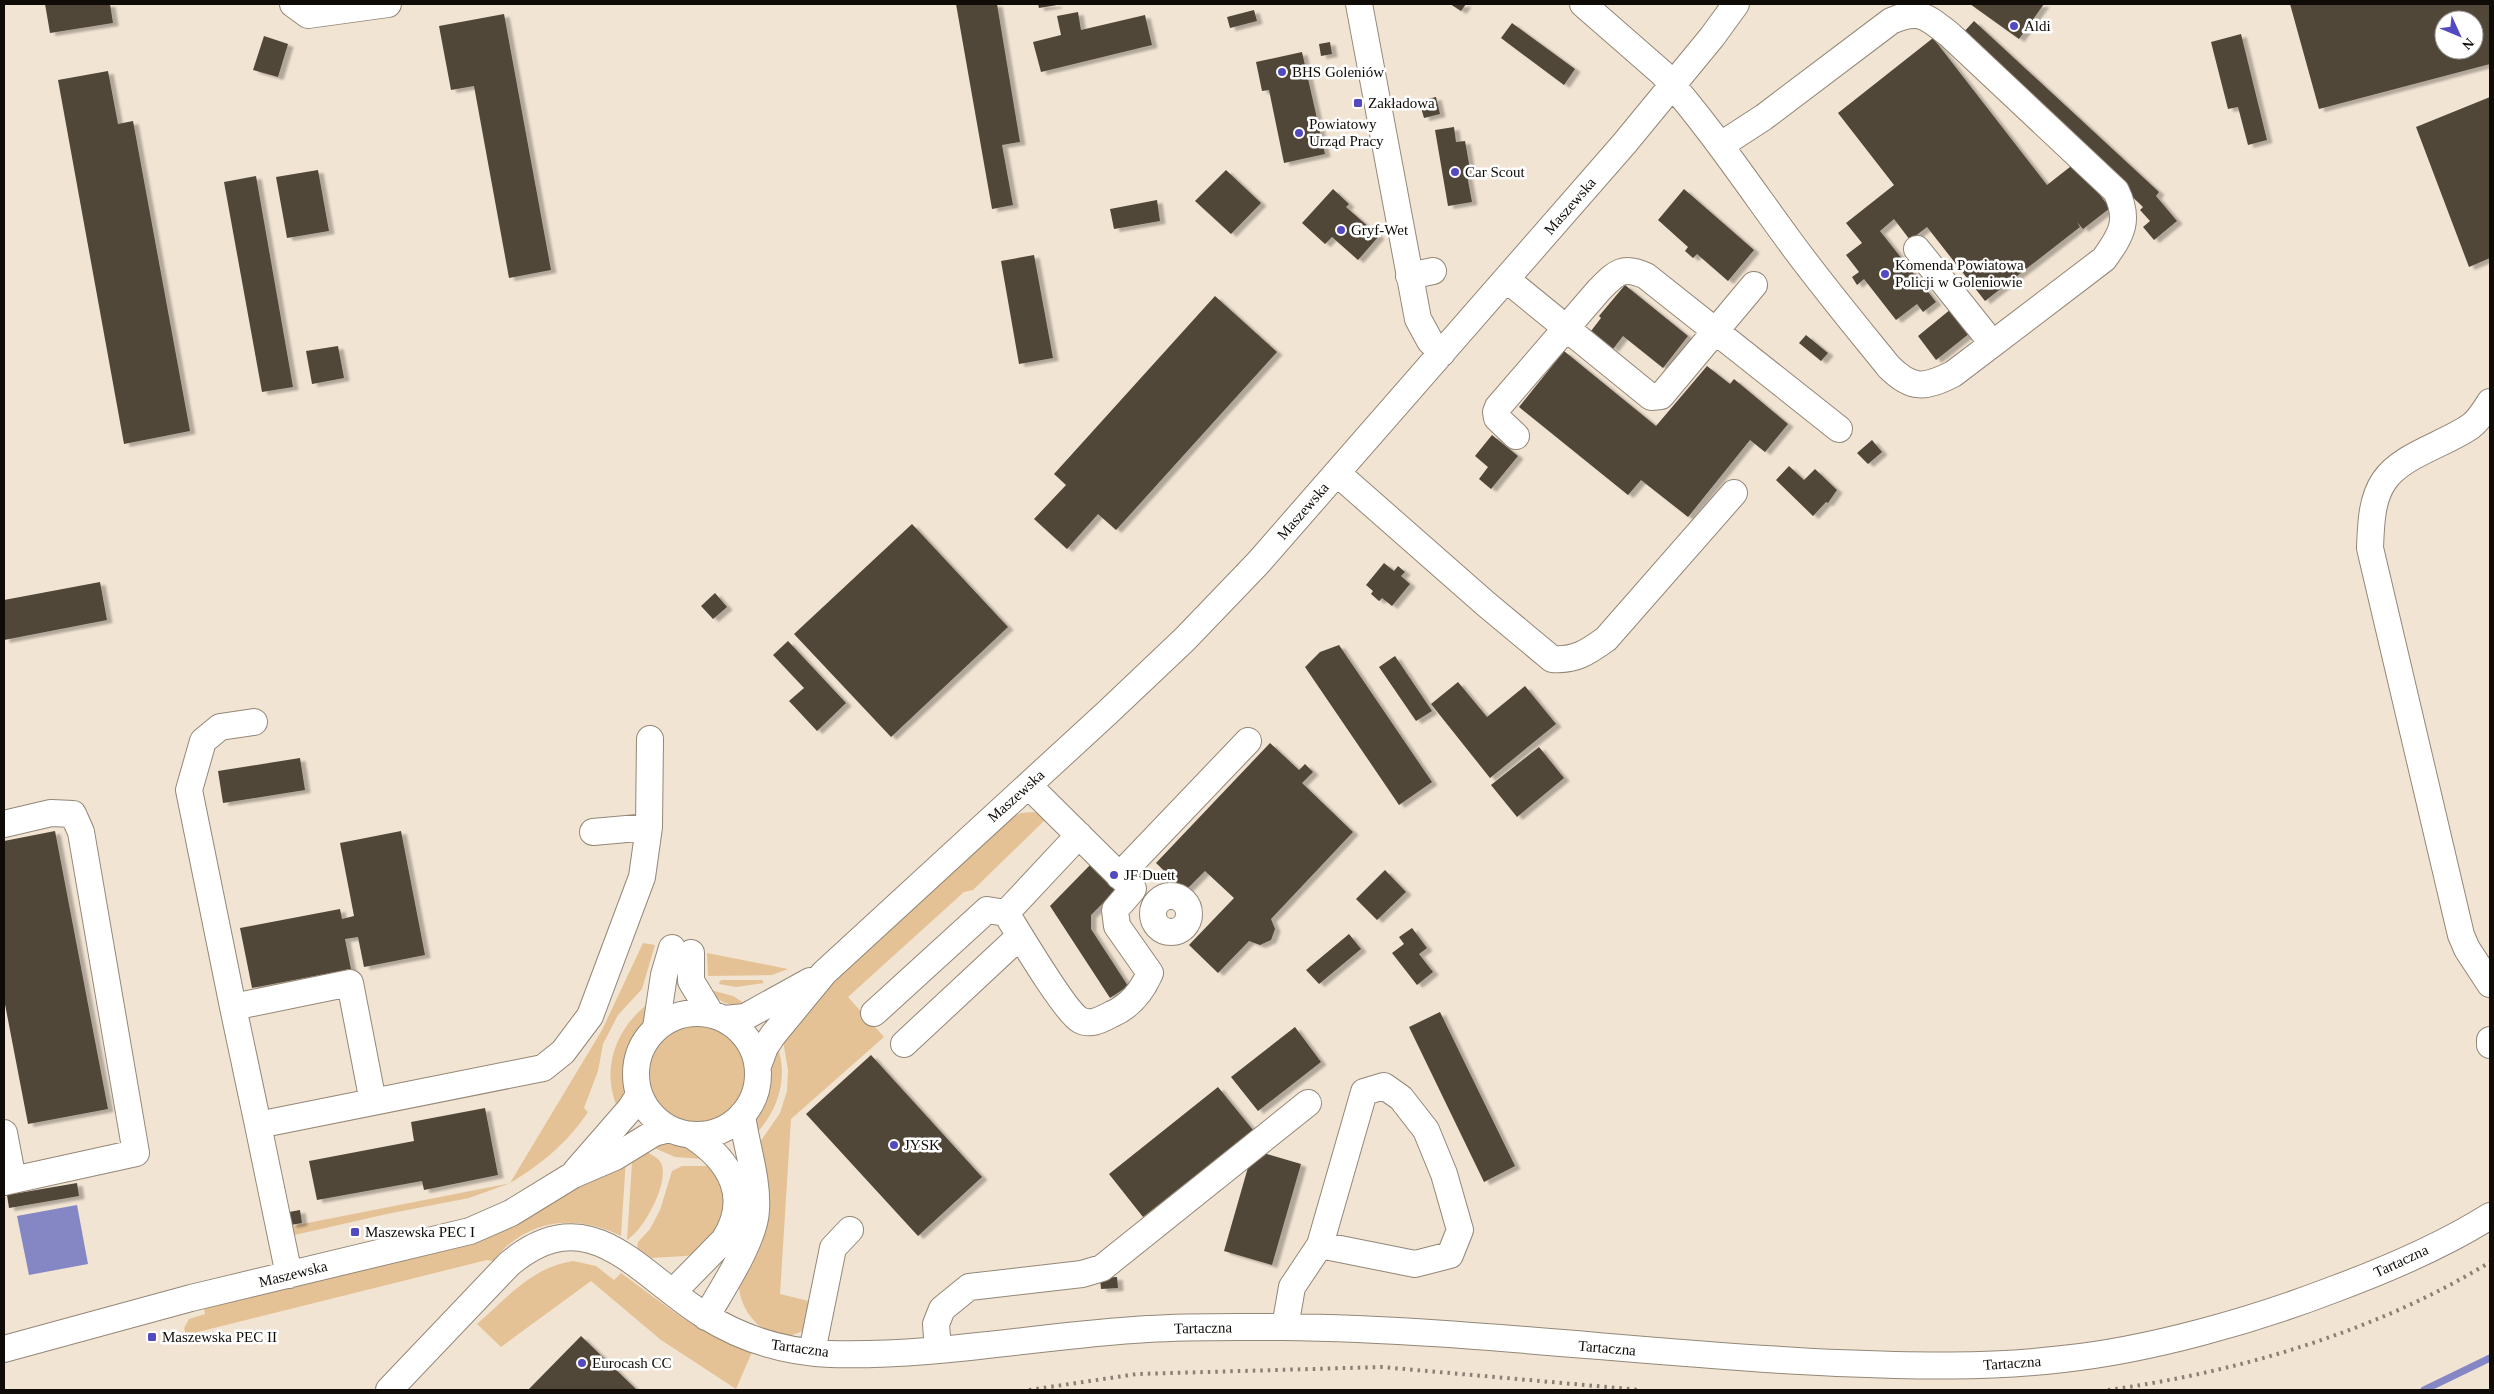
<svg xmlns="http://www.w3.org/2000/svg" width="2494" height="1394" font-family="Georgia,serif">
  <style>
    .green { fill: #e4c295 }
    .water { fill: #8487c3 }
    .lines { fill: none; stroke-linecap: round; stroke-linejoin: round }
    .stream { stroke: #8487c3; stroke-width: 7 }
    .building { fill: #514738; fill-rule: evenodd; filter: url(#shadow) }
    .minor-casing { stroke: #938777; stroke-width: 28 }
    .minor { stroke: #fff; stroke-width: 26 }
    .rail { stroke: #897f74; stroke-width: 4; stroke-dasharray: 2.5 5; stroke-linecap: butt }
    .poi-dot { fill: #5349c0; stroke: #fff; stroke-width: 2 }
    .labels { text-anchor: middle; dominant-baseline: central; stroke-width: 5; stroke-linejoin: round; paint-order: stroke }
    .poi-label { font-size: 15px; fill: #0f0b06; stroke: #fff; text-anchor: start }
    .street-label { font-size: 15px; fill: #0f0b06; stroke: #fff }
  </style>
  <defs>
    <filter id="shadow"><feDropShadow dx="5.5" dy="3" stdDeviation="1" flood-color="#0004"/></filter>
  </defs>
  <rect width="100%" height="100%" fill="#f2e4d3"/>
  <path class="green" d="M1033 812 1044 814 1046 819 973 890 964 892 848 997 884 1037 791 1119 780 1294 813 1302 804 1330C774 1349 741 1317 739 1287L758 1145 780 1113 787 1091 788 1070 783 1041 831 984 1004 822 1021 813Z
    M643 943 655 945 642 989 618 1015 603 1044 598 1071 584 1108 588 1112C567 1143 542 1164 510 1183L602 1030Z
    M707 953 788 969 772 975 708 976Z
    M722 980H762L764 983 736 987 719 984 720 981Z
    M707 989 733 996 747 1005C729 1008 719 1001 707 989Z
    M653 1000 645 1026 629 1055 627 1087 618 1109C599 1067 618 1024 653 1000Z
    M646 1073a50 50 0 1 1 100 0a50 50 0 1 1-100 0Z
    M776 1043C790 1076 778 1112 754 1136V1116Z
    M671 1142 685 1143 702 1159 675 1157 650 1146Z
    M642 1149C648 1153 658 1157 661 1163 670 1182 644 1230 627 1240L632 1163 641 1157 638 1151Z
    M626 1158 621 1236C575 1213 526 1219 493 1261L487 1260 186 1335 184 1328 189 1319 205 1314 204 1309 208 1306 466 1245C524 1224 574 1190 626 1158Z
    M682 1166H713L726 1189 722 1226 694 1254 686 1256 651 1258 637 1249 638 1242 650 1229 660 1210 672 1171Z
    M511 1183 469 1198 387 1214 290 1236 287 1227Z
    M573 1261 596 1266 614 1280 621 1273C663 1303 701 1337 752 1352L736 1389 661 1340 591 1281 501 1347 477 1324C507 1298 532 1267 573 1261Z"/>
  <path class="water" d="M77 1205 88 1264 29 1275 17 1216Z"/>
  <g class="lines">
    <path class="stream" d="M2424 1390 2490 1358"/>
  </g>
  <path class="building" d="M45 4H110L113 23 50 33Z
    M956 4H997L1020 142 1002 145 1013 205 992 209Z
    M1038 4H1056L1057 5 1039 8Z
    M1450 4H1466L1461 11Z
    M1970 4H2044L2019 39Z
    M2290 4H2490V64L2319 109ZM2444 20H2474V50H2444Z
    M1254 10 1257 21 1230 28 1227 17Z
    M1078 12 1081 30 1145 15 1152 45 1041 72 1033 42 1061 35 1057 16Z
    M504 14 551 270 509 278 474 86 451 90 439 26Z
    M1974 21 2159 192 2156 196 2177 221 2154 240 2143 227 2150 221 2140 210 2143 207 1962 34Z
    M1512 23 1575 69 1564 85 1501 38Z
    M2241 34 2267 140 2248 145 2238 107 2228 109 2211 42Z
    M264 36 288 44 278 77 253 70Z
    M1933 38 2047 185 2075 163 2110 208 2083 229 2077 222 2080 227 1985 301 1927 227 1910 240 1894 219 1880 231 1936 302 1923 312 1917 304 1896 320 1864 279 1857 285 1852 277 1859 272 1846 255 1862 243 1846 223 1894 185 1838 113Z
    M1330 42 1332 54 1321 56 1319 44Z
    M1302 52 1325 154 1284 163 1269 90 1262 91 1256 62Z
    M108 71 118 124 133 121 190 431 124 444 58 80Z
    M1436 97 1440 114 1424 118 1419 101Z
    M2490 97V258L2469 267 2416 127Z
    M1454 127 1456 142 1465 141 1470 169 1466 170 1472 202 1448 206 1435 130Z
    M318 170 329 231 287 238 276 177Z
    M1226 170 1261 203 1231 234 1195 201Z
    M256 176 293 387 262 392 224 182Z
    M1333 189 1349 204 1346 207 1379 236 1358 260 1332 237 1325 244 1302 223Z
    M1684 189 1754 250 1728 281 1697 254 1693 258 1685 251 1688 247 1658 220Z
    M1157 200 1160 221 1114 229 1110 209Z
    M1034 255 1053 358 1019 364 1001 261Z
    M1625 285 1688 336 1663 368 1623 336 1613 349 1591 331 1601 318 1599 316Z
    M1215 296 1277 352 1116 530 1098 514 1067 549 1034 519 1066 485 1054 474Z
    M1951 309 1970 333 1936 360 1918 336Z
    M1806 335 1828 353 1821 361 1799 343Z
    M338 346 344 378 312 384 306 351Z
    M1564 351 1656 426 1707 366 1730 384 1734 379 1788 424 1765 452 1750 440 1688 517 1641 480 1628 495 1519 407Z
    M1492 435 1518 456 1491 489 1479 479 1488 467 1475 456Z
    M1872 440 1882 452 1868 464 1857 453Z
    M1789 466 1804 480 1815 469 1837 490 1828 503 1826 502 1813 516 1776 480Z
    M912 524 1008 627 891 737 794 634Z
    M1384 563 1394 571 1398 566 1405 572 1401 576 1410 584 1392 606 1382 598 1379 601 1371 594 1373 591 1366 585Z
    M100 582 107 620 4 640V600Z
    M715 593 727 607 713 619 701 606Z
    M788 641 846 703 817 731 789 701 804 688 773 655Z
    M1339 645 1432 782 1399 805 1305 667 1320 652Z
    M1395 656 1432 711 1416 721 1379 667Z
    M1458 682 1487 717 1525 686 1556 724 1490 778 1431 704Z
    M1270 743 1299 770 1305 764 1313 772 1302 783 1353 832 1271 919 1275 929 1271 940 1260 945 1249 941 1218 973 1189 945 1234 898 1205 871 1185 891 1156 863Z
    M1539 747 1564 778 1517 817 1491 785Z
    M300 758 305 790 223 803 218 771Z
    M55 831 108 1109 28 1124 4 999V841Z
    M401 831 425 955 364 967 358 937 345 939 351 969 252 988 240 928 340 909 342 919 354 916 340 843Z
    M1092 863 1118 888 1091 915V929L1128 986 1110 998 1050 906Z
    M1385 870 1406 892 1377 920 1356 899Z
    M1412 928 1427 948 1419 954 1433 972 1417 985 1392 953 1404 944 1399 937Z
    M1349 934 1361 949 1319 984 1306 970Z
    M1440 1012 1515 1166 1484 1182 1409 1027Z
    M1295 1027 1321 1062 1258 1111 1231 1077Z
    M871 1055 982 1177 918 1236 806 1114Z
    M1218 1087 1253 1130 1143 1217 1109 1174Z
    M485 1108 498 1175 424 1190 422 1181 317 1200 309 1161 414 1141 411 1122Z
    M1253 1150 1301 1164 1272 1265 1224 1251Z
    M77 1183 79 1196 9 1208 7 1195Z
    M300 1210 302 1223 291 1225 289 1212Z
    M1117 1277 1118 1288 1101 1289 1100 1278Z
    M581 1336 637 1390H528Z"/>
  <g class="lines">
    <defs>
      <path id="minor" d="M293 4 308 15 388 4
        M1359 4 1418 319 1430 341 1442 353
        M1583 4 1662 73C1708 125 1747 183 1788 239 1820 283 1855 325 1889 367 1912 390 1925 388 1953 374L2104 259C2122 234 2130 220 2116 191L1950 35C1927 17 1920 8 1891 21L1764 117 1721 145
        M1917 249 1992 343
        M1409 276 1433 271
        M1506 279 1651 397 1661 396 1754 285
        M2490 402C2485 410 2479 420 2471 426 2446 444 2401 455 2384 481 2371 500 2371 526 2370 548L2461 935 2467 949 2490 984
        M1516 436 1497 418 1496 412 1498 407 1599 290C1616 273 1622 265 1646 276L1839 429
        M1337 473 1486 604 1552 659C1575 661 1588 652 1606 639L1734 493
        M1029 786 1133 889 1115 910 1117 926 1150 973C1142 991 1131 1006 1112 1014 1102 1019 1091 1026 1080 1020 1065 1012 1018 932 1006 913L1079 835
        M4 824 51 813 73 814 81 832 136 1153 4 1182
        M593 832 649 827
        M1119 876 1248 741
        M1153 914a18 18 0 1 1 36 0a18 18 0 1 1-36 0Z
        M691 953V981L711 1014
        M233 1007 189 790 203 741 220 727 254 722
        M636 1074a61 61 0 1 1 122 0a61 61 0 1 1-122 0Z
        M874 1013 987 910 1006 913
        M724 1019 745 1017 810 981
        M656 1028 664 975 672 948
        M2490 1040V1045
        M904 1044 1020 936
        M758 1066 765 1047 773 1035 824 973 1108 712 1185 639 1258 563 1624 144 1712 37 1736 4
        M258 1125 233 1007 350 983 373 1102
        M4 1133 13 1180
        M576 1171 630 1109 639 1095
        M289 1275 258 1125 543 1068 563 1052 590 1016 642 877 649 827 650 739
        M673 1292 724 1240C752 1197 730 1160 691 1135
        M706 1317C722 1289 755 1240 756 1210 758 1178 746 1146 742 1115
        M1285 1327 1292 1287 1320 1245 1364 1092 1384 1086 1401 1098 1426 1130 1444 1174 1460 1230 1450 1255 1415 1264 1320 1245
        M4 1349 191 1298 470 1231 511 1213 573 1175 615 1157 654 1133 670 1129
        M938 1350 936 1324 942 1309 969 1287 1082 1274 1102 1268 1308 1103
        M812 1352 833 1248 850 1230
        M389 1390 509 1264C589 1196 638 1274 704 1315 742 1339 785 1352 830 1354 937 1357 1042 1335 1148 1329 1193 1326 1238 1327 1282 1327 1468 1329 1652 1355 1837 1363 1912 1366 1988 1368 2063 1359 2149 1350 2251 1321 2332 1290 2386 1270 2441 1247 2490 1216"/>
    </defs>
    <use href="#minor" class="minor-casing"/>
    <use href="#minor" class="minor"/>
    <path class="rail" d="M1029 1390 1137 1374 1382 1367 1641 1390
      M2108 1390C2239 1372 2378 1331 2490 1262"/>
  </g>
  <g class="poi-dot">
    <circle cx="2014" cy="26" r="5"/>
    <circle cx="1282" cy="72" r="5"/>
    <rect x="1353" y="98" width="10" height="10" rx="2.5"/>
    <circle cx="1299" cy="133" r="5"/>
    <circle cx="1455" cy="172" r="5"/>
    <circle cx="1341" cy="230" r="5"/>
    <circle cx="1885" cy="274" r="5"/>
    <circle cx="1114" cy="875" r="5"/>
    <circle cx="894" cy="1145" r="5"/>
    <rect x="350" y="1227" width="10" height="10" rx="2.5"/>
    <rect x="147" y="1332" width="10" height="10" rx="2.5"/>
    <circle cx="582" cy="1363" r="5"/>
  </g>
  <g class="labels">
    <g class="poi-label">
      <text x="2024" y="26">Aldi</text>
      <text x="1292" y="72">BHS Goleniów</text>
      <text x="1368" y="103">Zakładowa</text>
      <text x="1309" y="124">Powiatowy<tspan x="1309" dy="17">Urząd Pracy</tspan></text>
      <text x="1465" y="172">Car Scout</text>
      <text x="1351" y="230">Gryf-Wet</text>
      <text x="1895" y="265">Komenda Powiatowa<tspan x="1895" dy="17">Policji w Goleniowie</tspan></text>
      <text x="1124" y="875">JF Duett</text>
      <text x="904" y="1145">JYSK</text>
      <text x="365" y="1232">Maszewska PEC I</text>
      <text x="162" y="1337">Maszewska PEC II</text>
      <text x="592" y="1363">Eurocash CC</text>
    </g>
    <g class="street-label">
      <text transform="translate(1570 206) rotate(-49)">Maszewska</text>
      <text transform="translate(1303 511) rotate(-49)">Maszewska</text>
      <text transform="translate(1016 796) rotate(-42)">Maszewska</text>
      <text transform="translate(2401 1261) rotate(-25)">Tartaczna</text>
      <text transform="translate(293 1274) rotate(-14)">Maszewska</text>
      <text transform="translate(1203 1328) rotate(-1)">Tartaczna</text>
      <text transform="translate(800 1348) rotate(8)">Tartaczna</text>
      <text transform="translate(1607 1348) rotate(5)">Tartaczna</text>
      <text transform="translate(2012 1363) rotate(-4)">Tartaczna</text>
    </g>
  </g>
  <rect width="2494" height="1394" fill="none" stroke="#0f0b06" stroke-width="10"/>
  <g transform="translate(2459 35) rotate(134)"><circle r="24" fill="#ffffff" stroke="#9f9d9b"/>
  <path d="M0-4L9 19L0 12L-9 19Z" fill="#5349c0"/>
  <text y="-8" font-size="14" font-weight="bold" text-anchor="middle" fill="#0f0b06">N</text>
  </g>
</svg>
